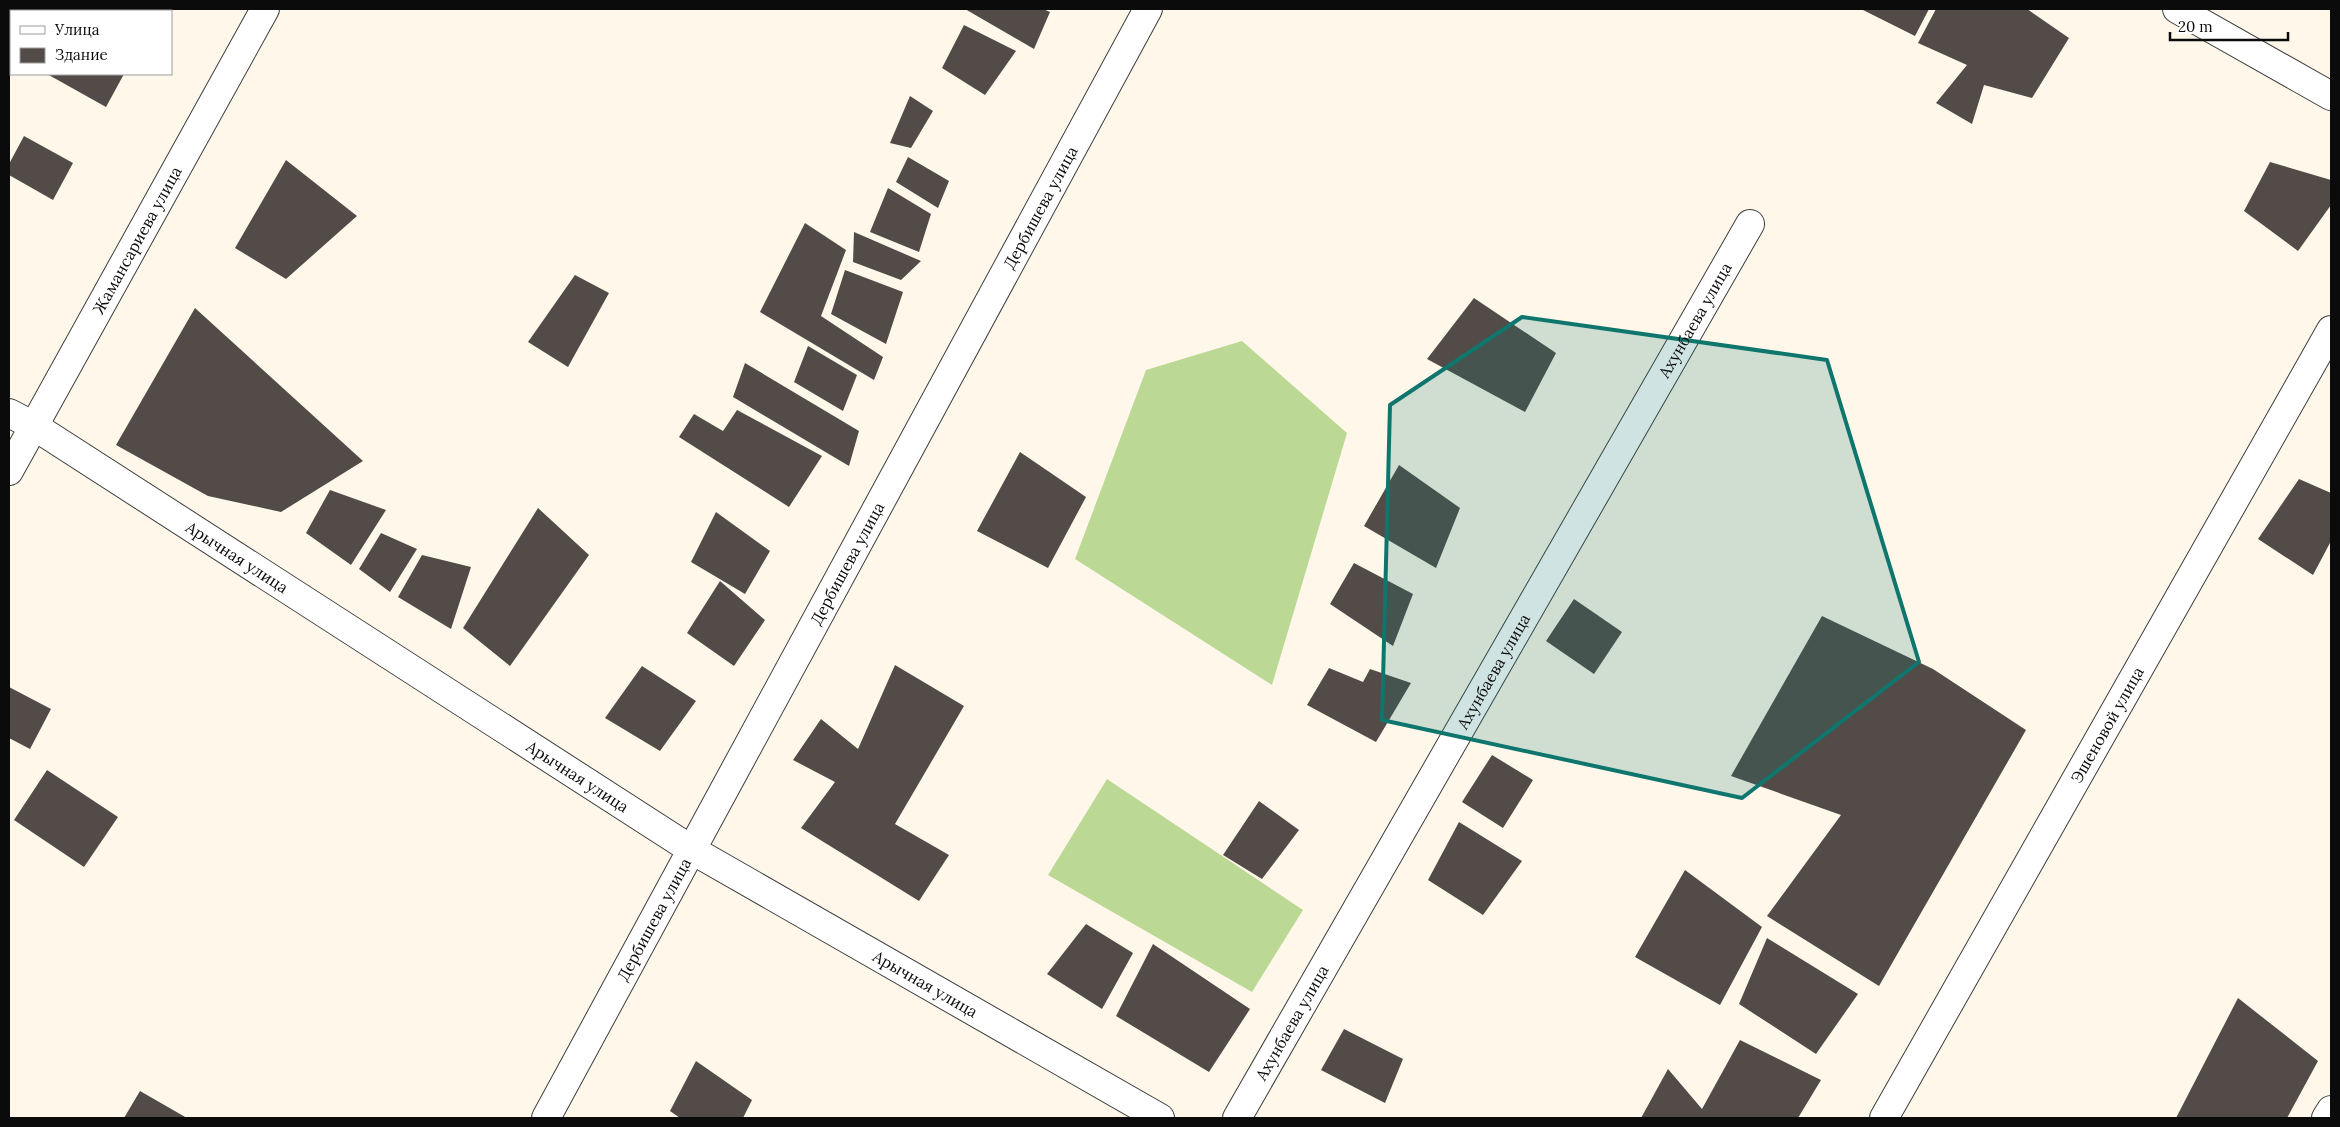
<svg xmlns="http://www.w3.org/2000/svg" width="2340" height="1127" font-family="Lora,serif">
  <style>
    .forest { fill: #bbd895 }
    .building { fill: #534b48 }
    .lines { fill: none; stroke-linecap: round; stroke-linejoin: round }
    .minor-casing { stroke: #3e3e3e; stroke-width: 30 }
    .minor { stroke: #fff; stroke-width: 28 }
    .marked { fill: #0f766e; fill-opacity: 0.2; stroke: #0f766e; stroke-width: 4; stroke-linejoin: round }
    .labels { text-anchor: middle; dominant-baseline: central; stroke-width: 5; stroke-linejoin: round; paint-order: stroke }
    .street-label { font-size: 16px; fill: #0b0b0b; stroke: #fff }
  </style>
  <rect width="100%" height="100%" fill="#fff8ea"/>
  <path class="forest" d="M1242 341 1347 433 1272 685 1075 559 1146 370Z
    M1107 779 1303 910 1252 992 1048 875Z"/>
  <path class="building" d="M965 9H1043L1050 12 1034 49Z
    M1861 9H1929L1915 36Z
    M1936 9H2027L2069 38 2032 98 1984 85 1972 124 1936 103 1967 65 1918 43Z
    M964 25 1016 51 985 95 942 68Z
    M47 74H124L106 107Z
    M910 96 933 111 911 148 890 143Z
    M24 136 73 163 53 200 9 175V164Z
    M908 157 949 181 938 208 896 182Z
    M286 160 357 216 286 279 235 248Z
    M2270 162 2331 180V205L2298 251 2244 211Z
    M888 188 931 214 919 252 870 232Z
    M805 223 846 250 821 316 883 357 874 380 760 312Z
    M854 232 921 261 901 280 853 262Z
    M845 270 903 292 886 344 831 314Z
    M575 275 609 293 568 367 528 342Z
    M1474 298 1556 353 1525 412 1427 359Z
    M195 308 363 461 281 512 208 496 116 445Z
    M808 346 857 375 843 411 794 382Z
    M745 363 859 431 849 466 733 397Z
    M737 410 822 456 789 507 679 437 694 414 723 431Z
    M1020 452 1086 497 1048 568 977 531Z
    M1399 465 1460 508 1436 568 1364 526Z
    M2299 479 2331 493V541L2313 575 2258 539Z
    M330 490 386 510 351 565 306 533Z
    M538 508 589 555 510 666 463 628Z
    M716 512 770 551 745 594 691 562Z
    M381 533 417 549 390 592 359 569Z
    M422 555 471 567 451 629 398 597Z
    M1354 563 1413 594 1393 646 1330 604Z
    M720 581 765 620 734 666 687 633Z
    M1574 599 1622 632 1594 674 1546 641Z
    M1822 616 1933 669 2026 730 1879 986 1767 916 1841 815 1731 776Z
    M895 665 964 706 895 824 949 855 919 901 801 828 835 782 793 760 821 719 858 749Z
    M642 666 696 701 660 751 605 718Z
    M1329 668 1363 682 1370 669 1411 683 1376 742 1307 705Z
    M9 687 51 709 30 749 9 738Z
    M1492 755 1533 780 1503 828 1462 802Z
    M47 770 118 817 84 867 14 820Z
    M1259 801 1299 830 1262 879 1223 855Z
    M1459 822 1522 861 1483 915 1428 880Z
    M1685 870 1762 927 1720 1005 1635 957Z
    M1086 924 1133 953 1102 1009 1047 974Z
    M1767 938 1858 994 1816 1054 1739 1004Z
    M1153 944 1250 1009 1209 1072 1116 1016Z
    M2238 998 2318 1061 2287 1118H2176Z
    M1344 1029 1403 1059 1385 1103 1321 1070Z
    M1740 1040 1821 1080 1798 1118H1641L1668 1069 1702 1109Z
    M696 1061 752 1100 743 1118H680L670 1111Z
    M140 1091 187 1118H124Z"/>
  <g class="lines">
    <defs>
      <g id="minor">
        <path d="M2177 9 2331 96"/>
        <path id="s1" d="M9 413 34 426 692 850 1160 1118"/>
        <path id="s2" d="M9 471 265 9"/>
        <path id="s3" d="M546 1118 1148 9"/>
        <path id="s4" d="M1237 1118 1750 224"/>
        <path id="s5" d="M1884 1118 2331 330"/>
        <path d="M2326 1118 2331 1110"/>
      </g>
    </defs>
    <use href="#minor" class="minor-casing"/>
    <use href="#minor" class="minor"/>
  </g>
  <path class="marked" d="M1522 317 1827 360 1919 662 1742 798 1382 720 1390 405Z"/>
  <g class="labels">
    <g class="street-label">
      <text stroke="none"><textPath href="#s3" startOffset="1036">Дербишева улица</textPath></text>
      <text stroke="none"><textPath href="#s2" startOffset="264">Жамансариева улица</textPath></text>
      <text stroke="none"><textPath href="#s4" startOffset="920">Ахунбаева улица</textPath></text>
      <text stroke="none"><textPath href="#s1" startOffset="270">Арычная улица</textPath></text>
      <text stroke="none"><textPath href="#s3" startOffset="631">Дербишева улица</textPath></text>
      <text stroke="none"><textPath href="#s4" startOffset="515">Ахунбаева улица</textPath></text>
      <text stroke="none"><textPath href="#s5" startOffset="452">Эшеновой улица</textPath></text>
      <text stroke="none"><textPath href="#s1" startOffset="675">Арычная улица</textPath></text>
      <text stroke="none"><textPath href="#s3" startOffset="226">Дербишева улица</textPath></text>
      <text stroke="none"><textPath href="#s1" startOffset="1080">Арычная улица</textPath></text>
      <text stroke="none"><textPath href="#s4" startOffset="110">Ахунбаева улица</textPath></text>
    </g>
  </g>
  <rect width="2340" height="1127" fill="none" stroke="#0b0b0b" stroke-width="20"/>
  <rect x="10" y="10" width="162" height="65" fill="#ffffff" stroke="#9d9d9d"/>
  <rect x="20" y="26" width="25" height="8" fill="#ffffff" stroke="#9d9d9d"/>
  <text x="55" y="35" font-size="15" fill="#0b0b0b">Улица</text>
  <rect x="20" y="48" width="25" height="15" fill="#534b48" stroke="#9d9d9d"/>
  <text x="55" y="60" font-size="15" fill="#0b0b0b">Здание</text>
  <path d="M2170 32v8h118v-8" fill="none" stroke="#0b0b0b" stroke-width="2.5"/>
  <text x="2178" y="32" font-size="15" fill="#0b0b0b" stroke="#ffffff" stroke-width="4" paint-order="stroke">20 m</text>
</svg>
